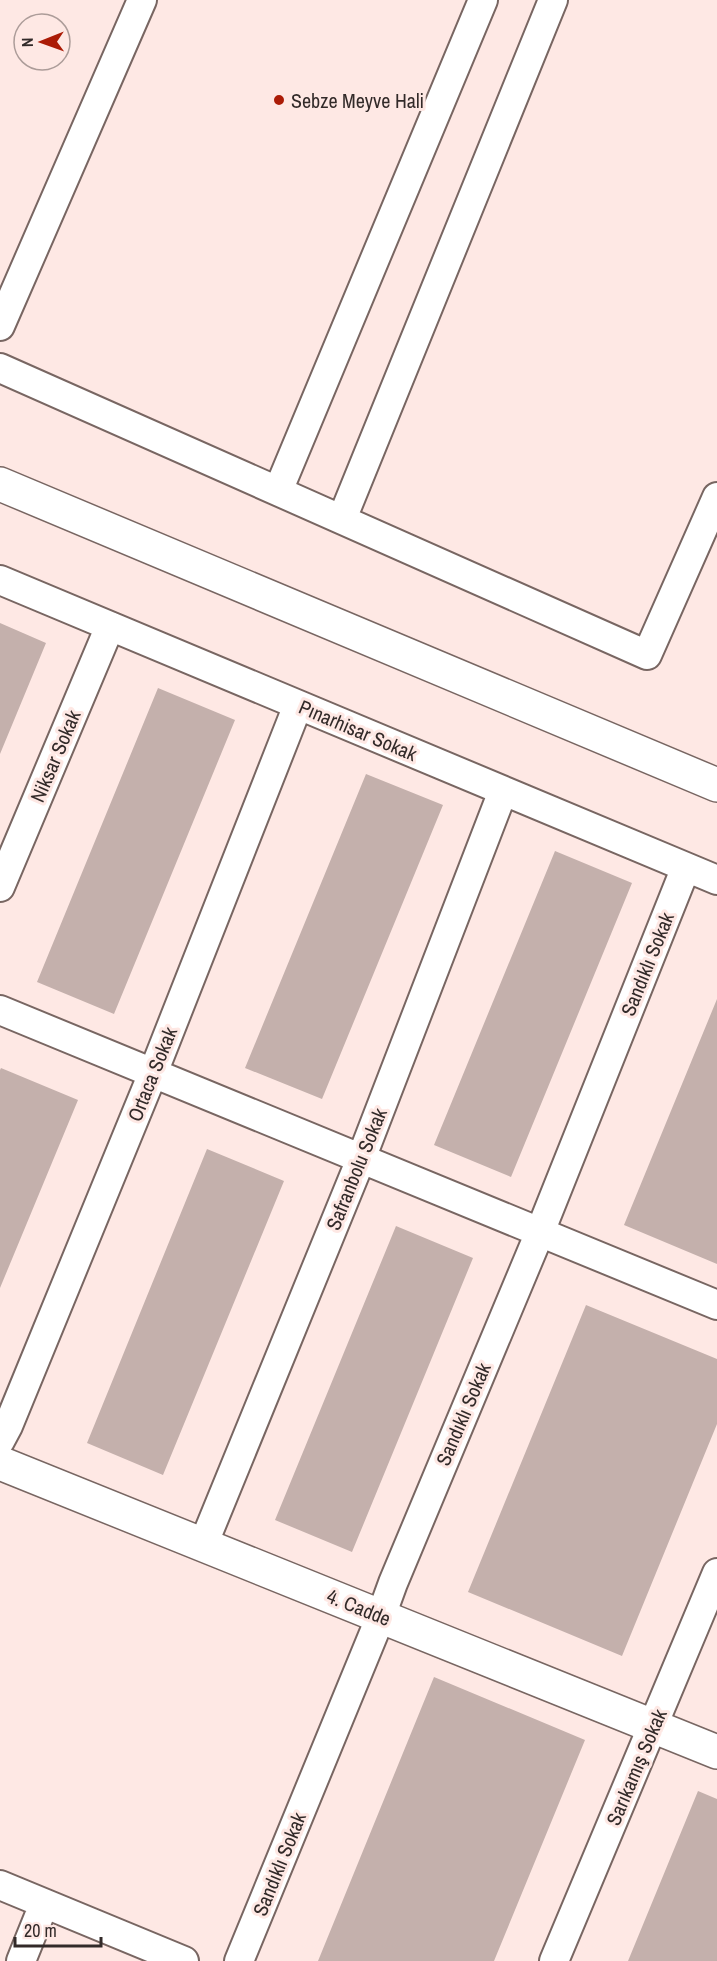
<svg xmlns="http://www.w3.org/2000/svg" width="717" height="1961" font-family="'Archivo Narrow',sans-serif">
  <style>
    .building { fill: #c4b0ac }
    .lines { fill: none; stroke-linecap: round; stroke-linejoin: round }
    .minor-casing { stroke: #786662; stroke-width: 32 }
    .tertiary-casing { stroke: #786662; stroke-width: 36 }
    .minor { stroke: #fff; stroke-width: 28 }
    .tertiary { stroke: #fff; stroke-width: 33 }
    .poi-dot { fill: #ab1b06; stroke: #fee8e4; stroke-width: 2 }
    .labels { text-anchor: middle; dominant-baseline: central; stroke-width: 6; stroke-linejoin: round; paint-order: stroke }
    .poi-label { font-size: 20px; fill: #322a29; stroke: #fee8e4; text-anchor: start }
    .street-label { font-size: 20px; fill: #322a29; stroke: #fee8e4 }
  </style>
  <rect width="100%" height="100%" fill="#fee8e4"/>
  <path class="building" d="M0 623 46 643 0 754Z
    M158 688 235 720 114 1014 37 982Z
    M366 774 443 805 322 1099 245 1068Z
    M555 851 632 883 511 1177 434 1145Z
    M717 999V1264L624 1225Z
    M1 1068 78 1100 0 1288V1070Z
    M207 1149 284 1181 163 1475 87 1443Z
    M396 1226 473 1258 352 1552 275 1520Z
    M586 1305 717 1359V1424L622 1656 468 1592Z
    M434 1677 585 1740 494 1961H318Z
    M698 1791 717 1799V1961H628Z"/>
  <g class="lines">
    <defs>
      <path id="minor" d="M0 326 142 0
        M0 368 647 655 717 497
        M278 491 483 0
        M342 519 553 0
        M0 580 717 880
        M0 887 110 626
        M0 1010 717 1305
        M0 1441 8 1426 153 1073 298 705
        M203 1545 361 1159 503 791
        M0 1885 184 1961
        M21 1961 44 1904
        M239 1961 381 1616 393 1583 540 1232 686 867
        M554 1961 717 1573"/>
      <path id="tertiary" d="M0 484 717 785
        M0 1463 717 1752"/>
    </defs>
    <use href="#minor" class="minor-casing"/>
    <use href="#tertiary" class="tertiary-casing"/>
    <use href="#minor" class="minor"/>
    <use href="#tertiary" class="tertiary"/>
  </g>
  <circle class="poi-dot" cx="279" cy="100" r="6"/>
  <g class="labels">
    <g class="poi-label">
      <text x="291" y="100">Sebze Meyve Hali</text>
    </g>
    <g class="street-label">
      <text transform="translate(358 730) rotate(23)">Pınarhisar Sokak</text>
      <text transform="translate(55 756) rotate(-67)">Niksar Sokak</text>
      <text transform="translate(647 964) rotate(-68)">Sandıklı Sokak</text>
      <text transform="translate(152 1074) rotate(-68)">Ortaca Sokak</text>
      <text transform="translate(356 1169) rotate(-68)">Safranbolu Sokak</text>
      <text transform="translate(463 1414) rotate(-67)">Sandıklı Sokak</text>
      <text transform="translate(359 1607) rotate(22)">4. Cadde</text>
      <text transform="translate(636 1767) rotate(-67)">Sarıkamış Sokak</text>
      <text transform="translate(279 1864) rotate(-68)">Sandıklı Sokak</text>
    </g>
  </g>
  <g transform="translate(42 42) rotate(269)"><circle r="28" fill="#fee8e4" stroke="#ac9c99" stroke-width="1.5"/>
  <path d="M0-4.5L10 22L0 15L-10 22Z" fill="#ab1b06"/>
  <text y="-9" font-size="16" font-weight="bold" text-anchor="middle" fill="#322a29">N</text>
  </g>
  <path d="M15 1937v9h86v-9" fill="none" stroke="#322a29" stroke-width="3"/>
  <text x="24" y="1937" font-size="18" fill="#322a29" stroke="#fee8e4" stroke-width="4.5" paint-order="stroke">20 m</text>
</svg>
